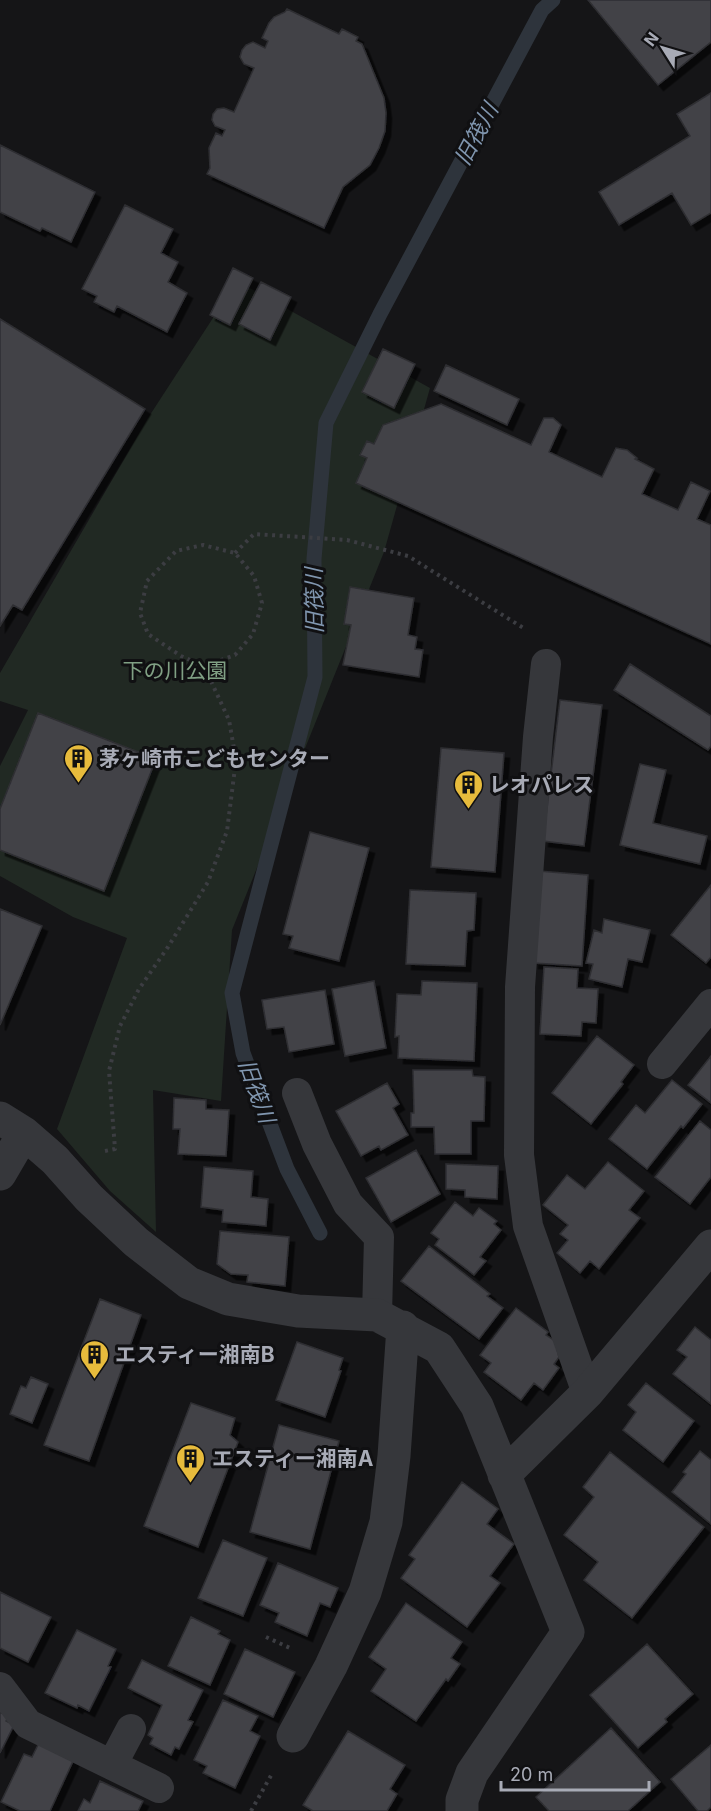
<svg xmlns="http://www.w3.org/2000/svg" width="711" height="1811" font-family="Inter,'Noto Sans JP',sans-serif">
  <style>
    .green { fill: #212923 }
    .lines { fill: none; stroke-linecap: round; stroke-linejoin: round }
    .stream { stroke: #2e343c; stroke-width: 15 }
    .building { fill: #424247; stroke: #2f2f33; stroke-width: 1.5; filter: url(#shadow) }
    .path { stroke: #3c3d42; stroke-width: 4; stroke-dasharray: 3 4.5; stroke-linecap: butt }
    .service { stroke: #36373b; stroke-width: 30 }
    .minor { stroke: #36373b; stroke-width: 33 }
    .labels { text-anchor: middle; dominant-baseline: central; stroke-width: 6; stroke-linejoin: round; paint-order: stroke }
    .park-label { font-size: 21px; fill: #80a084; stroke: #101012 }
    .poi-label { font-size: 21px; font-weight: bold; fill: #a8abb6; stroke: #101012; text-anchor: start }
    .water-label { font-size: 22px; font-style: italic; fill: #8096af; stroke: #101012 }
  </style>
  <defs>
    <filter id="shadow"><feDropShadow dx="5.5" dy="5.5" stdDeviation="0" flood-color="#0009"/></filter>
  </defs>
  <rect width="100%" height="100%" fill="#151517"/>
  <path class="green" d="M237 281 430 388 384 552 232 930 221 1101 153 1090 156 1232 110 1191 57 1129 127 938 73 917 0 876V766L28 710 0 701V673L148 418Z"/>
  <g class="lines">
    <path class="stream" d="M320 1233 287 1169 243 1053 232 993 315 677 314 559 326 423 380 314 542 10 553 0"/>
  </g>
  <path class="building" d="M588 0H711V42L658 85Z
    M287 9 339 34 342 29 358 37 356 41 362 44 384 98 386 113 385 131 379 148 370 165 343 187 324 228 207 174 210 168 209 148 216 133 222 136 225 130 215 126 212 120 213 114 217 109 224 108 234 112 254 68 244 64 240 57 242 50 246 45 253 42 265 48 268 41 262 38 269 23 274 17 285 12Z
    M711 93V213L691 225 672 193 619 225 599 192 690 136 677 114Z
    M0 145 95 192 71 242 42 228 40 231 0 212Z
    M125 205 173 229 161 253 178 262 168 282 187 293 167 332 117 306 114 312 94 302 97 296 82 289Z
    M233 268 253 278 230 325 210 315Z
    M261 282 291 297 270 340 239 324Z
    M0 319 145 409 22 610 13 605 0 626Z
    M383 349 415 364 394 408 362 392Z
    M446 365 519 399 507 425 434 391Z
    M441 404 531 445 544 418H553L561 425 549 452 602 477 616 448 627 450 637 458 635 459 654 469 642 494 678 510 691 482 710 491 697 519 711 525V644L356 483 367 458 360 455 367 441 374 444 383 425Z
    M350 587 414 598 408 635 417 637 415 649 423 650 419 677 343 665 351 625 344 624Z
    M630 664 711 716V746L708 750 614 690Z
    M560 700 602 705 584 846 543 841Z
    M38 713 156 759 104 891 0 850V809Z
    M441 748 504 753 495 872 431 867Z
    M640 764 666 770 653 823 707 836 700 864 620 845Z
    M310 832 369 848 339 961 289 948 293 936 283 934Z
    M538 871 588 875 582 966 533 963Z
    M711 885V957L706 963 671 935Z
    M410 890 476 893 474 930 467 931 465 966 406 964Z
    M0 909 42 926 0 1025Z
    M604 919 650 930 642 962 628 959 622 987 589 979 593 964 586 963 594 930 602 933Z
    M544 967 578 969 577 988 598 989 596 1023 582 1022 581 1036 540 1034Z
    M374 981 386 1048 345 1056 332 989Z
    M422 981 477 983 474 1061 398 1058 399 1036 395 1037 397 994 421 995Z
    M325 990 334 1044 289 1052 284 1027 267 1029 262 1000Z
    M597 1036 634 1065 621 1082 623 1084 591 1124 552 1093Z
    M711 1056V1103L688 1085Z
    M413 1070H472L473 1076 485 1077 484 1121H471V1154H435L434 1127H411V1113H414Z
    M672 1080 702 1104 683 1128 681 1126 647 1169 609 1139 636 1105 645 1113Z
    M387 1083 399 1104 393 1108 408 1135 381 1150 379 1146 361 1156 336 1111Z
    M174 1098 206 1100V1109L229 1110 226 1156 178 1154 180 1129H173Z
    M700 1121 711 1130V1177L690 1204 655 1177Z
    M416 1150 440 1194 391 1222 366 1178Z
    M608 1162 644 1191 629 1210 640 1218 599 1269 590 1261 580 1273 557 1253 568 1240 560 1234 568 1225 543 1205 567 1175 585 1189Z
    M446 1164 498 1166 497 1199 465 1197V1190L446 1189Z
    M204 1167 253 1171 251 1197 268 1199 266 1226 222 1222 223 1210 201 1207Z
    M455 1202 473 1216 479 1208 497 1221 494 1224 501 1230 480 1257 486 1261 474 1275 435 1245 439 1239 431 1233Z
    M220 1231 289 1237 285 1286 247 1282 248 1275 231 1274 217 1264Z
    M429 1246 490 1294 487 1296 503 1308 479 1339 401 1281Z
    M100 1299 141 1315 89 1461 44 1445Z
    M516 1308 548 1332 546 1335 555 1341 559 1357 554 1364 559 1368 543 1390 534 1383 521 1400 484 1372 491 1363 480 1355Z
    M695 1327 711 1340V1404L673 1374 687 1357 677 1350Z
    M297 1342 343 1358 339 1370 341 1371 325 1417 276 1400Z
    M31 1377 48 1384 32 1423 10 1414 21 1386 26 1388Z
    M646 1383 694 1421 663 1462 623 1430 636 1412 628 1405Z
    M191 1403 235 1418 230 1435 238 1442 198 1547 144 1526Z
    M279 1425 339 1441 310 1549 250 1532Z
    M700 1451 711 1460V1524L672 1492 686 1474 683 1472Z
    M610 1452 704 1527 632 1618 584 1580 598 1562 564 1535 594 1497 583 1487Z
    M462 1482 498 1509 487 1524 514 1544 490 1576 500 1583 467 1627 401 1578 415 1559 409 1555Z
    M223 1540 267 1558 243 1616 198 1598Z
    M278 1563 338 1588 330 1607 320 1603 307 1636 275 1622 279 1613 260 1605Z
    M0 1592 51 1617 28 1662 0 1648Z
    M406 1603 462 1642 451 1658 460 1664 448 1681 446 1679 416 1721 371 1691 386 1669 369 1657Z
    M191 1617 220 1631 218 1634 230 1640 210 1685 168 1666Z
    M77 1630 116 1649 108 1666 111 1667 89 1711 78 1705 77 1708 45 1693Z
    M647 1644 693 1694 665 1719 667 1722 638 1748 590 1695Z
    M245 1649 295 1672 273 1717 224 1694Z
    M142 1660 203 1690 188 1720 193 1722 179 1749 175 1747 171 1755 150 1744 153 1738 148 1735 162 1705 128 1688Z
    M223 1700 258 1716 250 1731 260 1736 235 1788 203 1773 207 1766 194 1760Z
    M0 1712 9 1716 6 1721 14 1725 0 1753Z
    M611 1728 660 1782 628 1811H549L536 1797Z
    M348 1731 405 1765 390 1789 397 1794 387 1811H313L303 1805Z
    M39 1743 74 1759 50 1811H20L1 1802 24 1754 32 1757Z
    M711 1745V1807L707 1811H698L671 1779Z
    M100 1781 143 1801 138 1811H78L84 1799 90 1803Z"/>
  <g class="lines">
    <path class="path" d="M235 553 254 534 347 540 408 556 525 629
      M105 1151 115 1149 109 1071 120 1026 139 989 168 947 208 882 227 831 236 760 229 720 204 666 235 655 253 634 262 603 254 576 235 553 203 545 176 551 147 581 140 613 148 634 181 656 204 666
      M266 1637 292 1649
      M251 1811 273 1772"/>
    <path class="service" d="M546 664 538 737 520 987 519 1155 528 1226 587 1393
      M662 1064 711 1004
      M297 1093 317 1144 348 1204 379 1237 377 1315
      M0 1687 28 1724 159 1788
      M112 1765 131 1729"/>
    <path class="minor" d="M0 1118 24 1133 55 1160 89 1198 136 1242 189 1283 228 1299 298 1311 377 1315 439 1348 477 1406 568 1632 472 1773 462 1800V1811
      M0 1174 24 1133
      M504 1475 587 1393 711 1246
      M293 1736 331 1666 365 1592 386 1522 394 1456 403 1327"/>
  </g>
  <defs>
    <symbol id="building-pin" viewBox="-11 -11 22 30"><path d="M0 17L-7.5 6A9.5 9.5 0 1 1 7.5 6Z" fill="#e7bb3c" stroke="#101012"/><path d="M-4-6H4V6H1V3H-1V6H-4ZM-2.5-4.3h1.7v1.8h-1.7ZM.8-4.3h1.7v1.8H.8ZM-2.5-1h1.7V.8h-1.7ZM.8-1h1.7V.8H.8Z" fill="#111"/></symbol>
  </defs>
  <g fill-rule="evenodd">
    <use href="#building-pin" x="62" y="742" width="33" height="45"/>
    <use href="#building-pin" x="452" y="768" width="33" height="45"/>
    <use href="#building-pin" x="78" y="1338" width="33" height="45"/>
    <use href="#building-pin" x="174" y="1442" width="33" height="45"/>
  </g>
  <g class="labels">
    <g class="park-label">
      <text x="175" y="670">下の川公園</text>
    </g>
    <g class="poi-label">
      <text x="99" y="758">茅ヶ崎市こどもセンター</text>
      <text x="489" y="784">レオパレス</text>
      <text x="115" y="1354">エスティー湘南B</text>
      <text x="212" y="1458">エスティー湘南A</text>
    </g>
    <g class="water-label">
      <text transform="translate(476 134) rotate(-62)">旧筏川</text>
      <text transform="translate(314 601) rotate(-91)">旧筏川</text>
      <text transform="translate(257 1091) rotate(70)">旧筏川</text>
    </g>
  </g>
  <g transform="translate(663 48) rotate(307)" stroke="#101012" stroke-width="4.5" paint-order="stroke">
  <path d="M0-4.5L10 22L0 15L-10 22Z" fill="#a8abb6"/>
  <text y="-9" font-size="16" font-weight="bold" text-anchor="middle" fill="#a8abb6">N</text>
  </g>
  <path d="M501 1781v9h148v-9" fill="none" stroke="#a8abb6" stroke-width="3"/>
  <text x="510" y="1781" font-size="18" fill="#a8abb6" stroke="#101012" stroke-width="4.5" paint-order="stroke">20 m</text>
</svg>
